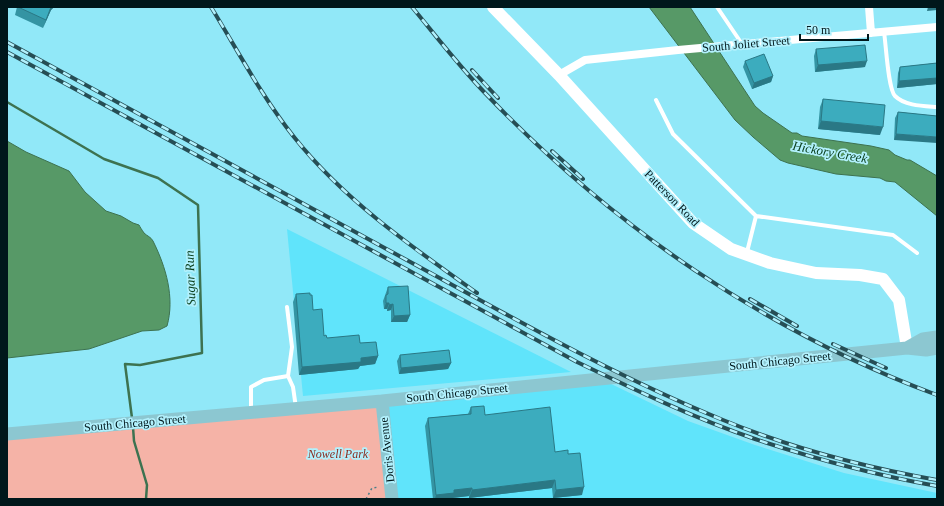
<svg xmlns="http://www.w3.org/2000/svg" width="944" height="506" font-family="'Times New Roman',serif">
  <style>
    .built { fill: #60e4fb }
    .green { fill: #f5b3a7 }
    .water { fill: #579967; stroke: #3d7250 }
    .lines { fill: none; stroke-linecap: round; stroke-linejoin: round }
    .stream { stroke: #3d7250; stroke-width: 2.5 }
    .path { stroke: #487f89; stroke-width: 1.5; stroke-dasharray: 2 3; stroke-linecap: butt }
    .lane { stroke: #fff; stroke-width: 4 }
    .street { stroke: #fff; stroke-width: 8 }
    .secondary { stroke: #fff; stroke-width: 12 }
    .primary { stroke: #8cc7d1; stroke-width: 13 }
    .rail-casing { stroke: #264e55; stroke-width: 4 }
    .rail { stroke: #b2f1fd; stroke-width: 2.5; stroke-dasharray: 8; stroke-linecap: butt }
    .wall { fill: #3494a3 }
    .shaded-wall { fill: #2a7885 }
    .building { fill: #3cacbe; stroke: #2a7885 }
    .labels { text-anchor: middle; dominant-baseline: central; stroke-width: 3.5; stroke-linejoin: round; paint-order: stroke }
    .street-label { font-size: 12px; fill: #00171b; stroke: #b2f1fd }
    .park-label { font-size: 12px; font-style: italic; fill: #8c2c20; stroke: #b2f1fd }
    .water-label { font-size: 13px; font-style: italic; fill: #083d1b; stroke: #b2f1fd }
  </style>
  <rect width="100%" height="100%" fill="#91e8f8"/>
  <path class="built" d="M287 229 571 372 303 396Z
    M607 382 688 421 755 445 844 473 937 493V499H398L388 405Z"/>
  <path class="green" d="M378 406 388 499H7V439Z"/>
  <path class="water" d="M649 7H690L755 106 763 113 792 133H797L802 136 871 146 889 150 895 155 907 160H910L937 176V216L895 182 886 181 880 178 836 174 788 163 780 160 753 137 735 120Z
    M7 141 26 152 69 171 85 192 106 211 121 216 133 223 139 225C140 227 142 230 144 233 147 236 151 237 153 241 166 267 175 298 167 326L159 330 142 331 89 349 7 358Z"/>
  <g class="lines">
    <path class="stream" d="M7 102 104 159 158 178 198 205 202 353 140 365 125 364 132 418
      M133 427 134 441 147 485 146 499"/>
    <path class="path" d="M366 499 372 488 379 487"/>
    <path class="lane" d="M717 7 742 44
      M884 32C886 44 888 89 895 96 905 106 924 106 937 107
      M656 100 673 134 756 216
      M747 252 756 216 893 235 917 253
      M287 307 292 347 288 376
      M251 410V387L264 380 288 376 293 387 296 408"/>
    <path class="street" d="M869 7 871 33
      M559 75 585 60 678 50 937 27"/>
    <path class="secondary" d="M493 7 559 75 693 223 731 249 770 263 816 273 860 275 883 279 899 300 907 348"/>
    <path class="primary" d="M907 348 923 339 937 337
      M382 401 392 499
      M7 434 382 401 907 348 926 350 937 348"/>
    <defs>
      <path id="rail" d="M211 7C238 51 262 97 294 137 344 200 412 247 477 293
        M412 7C436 36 459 66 485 93 612 226 765 331 937 395
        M7 42C139 114 271 186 403 258 508 315 612 375 723 420 791 448 864 467 937 480
        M7 52 577 362C635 390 694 418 755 439 815 459 875 475 937 486
        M472 70 498 98
        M552 151 583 179
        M750 299 797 326
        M833 344 886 368"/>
    </defs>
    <use href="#rail" class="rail-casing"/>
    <use href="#rail" class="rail"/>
  </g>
  <path class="wall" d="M17 7H54L51 10 43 28 15 15Z
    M816 49 865 67 815 72 814 56Z
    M745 61 773 76 771 82 752 89 743 67Z
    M937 63V84L897 88 898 73 900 67Z
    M823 99 880 135 818 129 820 107Z
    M898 112 937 116 894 140 895 118Z
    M388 287 410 315 407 322H391V310L387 311V309H384L383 301Z
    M296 294 324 336 327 338 360 343 378 356 375 364 360 366 358 369 299 375 293 302Z
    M400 355 451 363 448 369 399 374 397 361Z
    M471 407 555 452 568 454 582 495 553 498 552 488 469 498V496L452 498V499H433L425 426 428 418 468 414Z"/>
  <path class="shaded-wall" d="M51 7H54L51 10 43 28Z
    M928 7H937V10L927 11Z
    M867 61 865 67 815 72 818 65Z
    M773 76 771 82 752 89 754 83Z
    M937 78V84L897 88 899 81Z
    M821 121 883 127 880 135 818 129Z
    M896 134 937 137V143L894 140Z
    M386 303H389L387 309H384Z
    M393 304 391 310 387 311 389 305Z
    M410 315 407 322H391L394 316Z
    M378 356 375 364 360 366 358 369 299 375 302 367 361 358Z
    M451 363 448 369 399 374 401 368Z
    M555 480 552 488 469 498 472 490Z
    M584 487 582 495 553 498 556 490Z
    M472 488 469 496 452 498V499H435L436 495 454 490Z"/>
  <path class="building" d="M18 7H51L46 20Z
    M865 45 867 61 818 65 816 49Z
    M764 54 773 76 754 83 745 61Z
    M937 63V78L899 81 900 67Z
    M823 99 885 105 883 127 821 121Z
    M898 112 937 116V137L896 134Z
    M408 286 410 315 394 316 393 304 389 305V303H386V295L388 294V287Z
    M310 293V295H312L313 310 322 309 324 336 326 335 327 338 359 335 360 343 376 342 378 356 361 358V362L302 367 296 294Z
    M449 350 451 363 401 368 400 355Z
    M484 406 485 415 550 407 555 452 568 450V454L580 453 584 487 556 490 555 480 472 490V488L454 490V493L436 495 428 418 471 414V407Z"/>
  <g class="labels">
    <g class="street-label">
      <text transform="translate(746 44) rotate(-5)">South Joliet Street</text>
      <text transform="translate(672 198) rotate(46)">Patterson Road</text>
      <text transform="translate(780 361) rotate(-6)">South Chicago Street</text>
      <text transform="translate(457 393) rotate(-6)">South Chicago Street</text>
      <text transform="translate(135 423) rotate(-5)">South Chicago Street</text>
      <text transform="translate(387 450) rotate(-96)">Doris Avenue</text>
    </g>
    <g class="park-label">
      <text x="338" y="454">Nowell Park</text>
    </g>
    <g class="water-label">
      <text transform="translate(830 152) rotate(10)">Hickory Creek</text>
      <text transform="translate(190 278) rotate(-92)">Sugar Run</text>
    </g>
  </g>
  <rect width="944" height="506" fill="none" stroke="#00171b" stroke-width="16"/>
  <path d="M800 34v6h68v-6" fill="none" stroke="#00171b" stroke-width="2"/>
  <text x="806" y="34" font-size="12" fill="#00171b" stroke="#b2f1fd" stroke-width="3" paint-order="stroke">50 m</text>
</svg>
